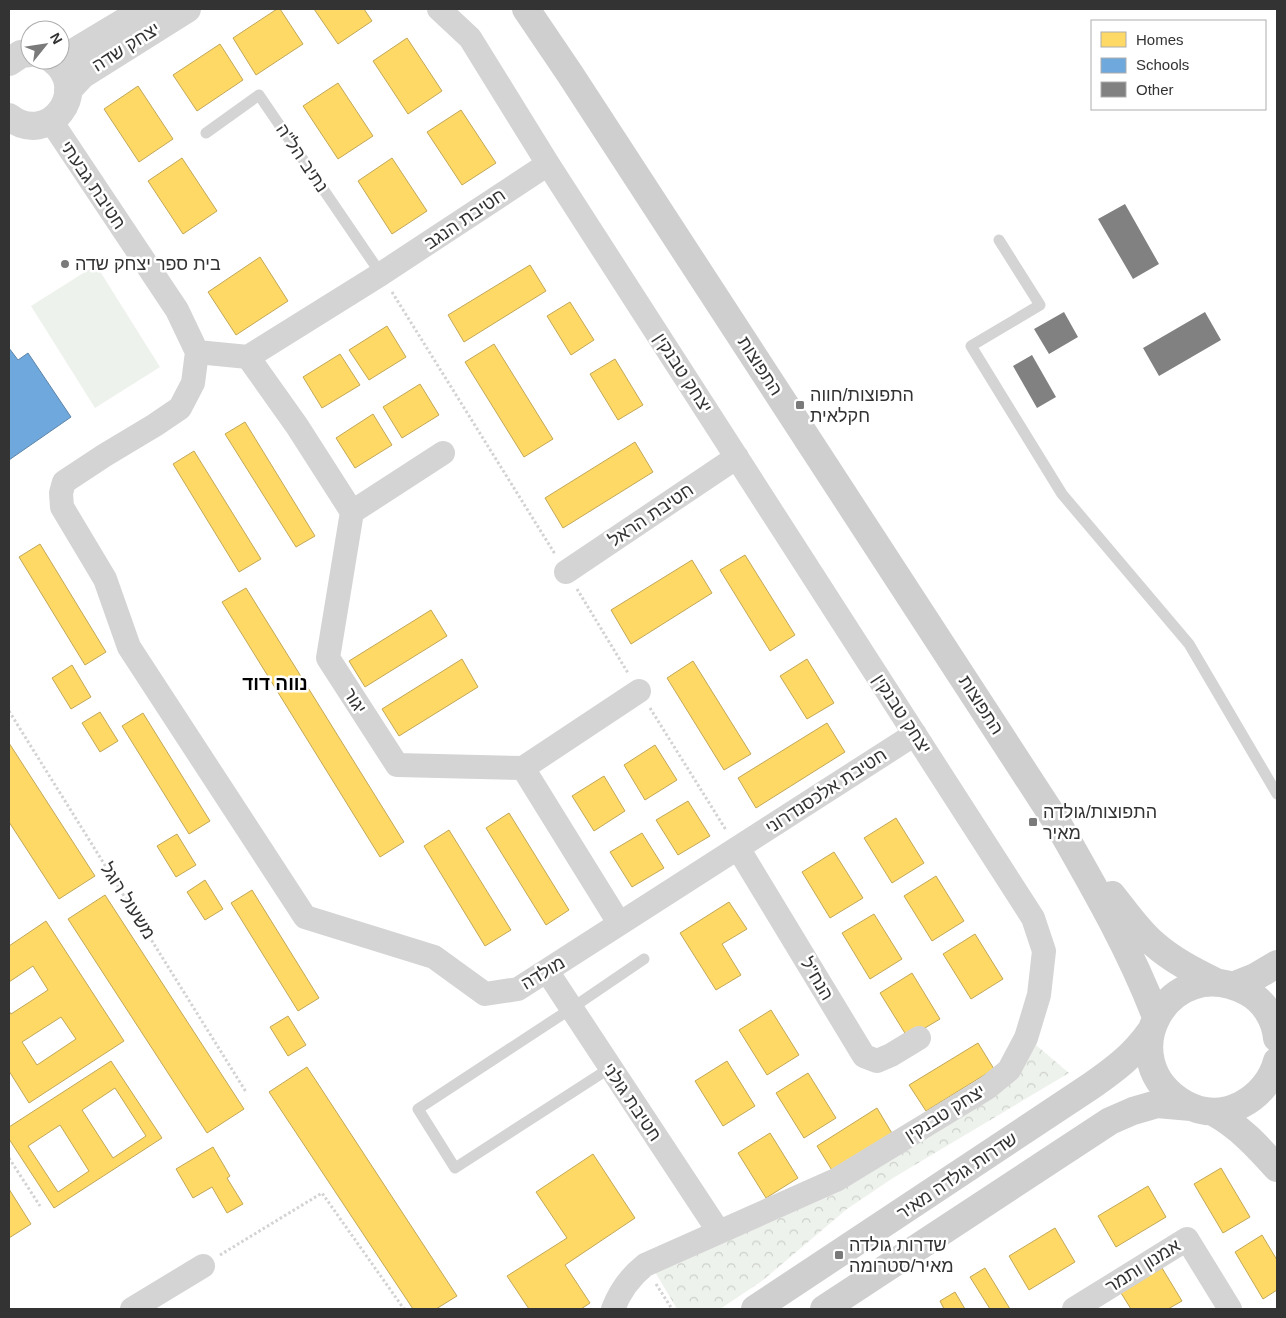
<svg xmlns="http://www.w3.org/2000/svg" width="1286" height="1318" font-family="Helvetica,'Noto Sans Hebrew',sans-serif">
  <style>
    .forest { fill: url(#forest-crowns) }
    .pitch { fill: #eef2ec }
    .homes { fill: #ffd966; stroke: #c2a757; fill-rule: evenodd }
    .schools { fill: #6fa8dc; stroke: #5d85a9 }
    .building { fill: #818181 }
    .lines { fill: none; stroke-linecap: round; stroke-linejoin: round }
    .path { stroke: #d3d3d3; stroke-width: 3; stroke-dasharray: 2.5 2.5; stroke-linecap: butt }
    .service { stroke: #d4d4d4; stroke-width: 11 }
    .minor { stroke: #d4d4d4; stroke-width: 24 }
    .tertiary { stroke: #d4d4d4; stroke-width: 28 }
    .secondary { stroke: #cfcfcf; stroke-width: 28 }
    .poi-dot { fill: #7a7a7a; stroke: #fff; stroke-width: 2 }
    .labels { text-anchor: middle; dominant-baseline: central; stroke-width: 5; stroke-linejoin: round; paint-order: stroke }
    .street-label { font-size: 18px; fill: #333; stroke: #fff }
    .poi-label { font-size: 18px; fill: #333; stroke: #fff; text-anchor: start }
    .neighbourhood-label { font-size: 19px; font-weight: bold; fill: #000; stroke: #fff }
  </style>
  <defs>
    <pattern id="forest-crowns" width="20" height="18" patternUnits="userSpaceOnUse" patternTransform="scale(1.25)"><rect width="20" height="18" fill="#eef2ec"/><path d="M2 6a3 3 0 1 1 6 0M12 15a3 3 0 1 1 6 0" fill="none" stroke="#cdd0cb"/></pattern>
  </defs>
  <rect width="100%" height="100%" fill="#fff"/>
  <path class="forest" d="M1036 1045 1069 1073 893 1178 847 1209 762 1281 720 1309H677L655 1272 837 1193 990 1100 1015 1078Z"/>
  <path class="pitch" d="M96 265 160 367 95 408 31 306Z"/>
  <path class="homes" d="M277 9H280L303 44 256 75 233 38Z
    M314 9H364L372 21 338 44Z
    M407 38 442 91 408 114 373 61Z
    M220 44 243 80 197 111 173 75Z
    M338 83 373 136 338 159 303 106Z
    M138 86 173 139 139 162 104 109Z
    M461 110 496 163 462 185 427 132Z
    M182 158 217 211 183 234 148 181Z
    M392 158 427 211 392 234 358 181Z
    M260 257 288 301 236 335 208 292Z
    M530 265 546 291 464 342 448 315Z
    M570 302 594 340 571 355 547 316Z
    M387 326 406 357 369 380 349 350Z
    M494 344 553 439 524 457 465 362Z
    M340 354 360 385 322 408 303 377Z
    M615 359 643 405 618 420 590 374Z
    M420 384 439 415 402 438 383 407Z
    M373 414 392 445 355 468 336 438Z
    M245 422 315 536 296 547 225 434Z
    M635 442 653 472 563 528 545 498Z
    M194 451 261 559 239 572 173 464Z
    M40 544 106 652 85 665 19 557Z
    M745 555 795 635 770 651 720 570Z
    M692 560 712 593 631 644 611 610Z
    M246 588 404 842 380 857 222 602Z
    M431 610 447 636 365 687 349 661Z
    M462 659 478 687 399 736 382 709Z
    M807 659 834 703 807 719 780 676Z
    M693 661 751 754 724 770 667 678Z
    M72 665 91 697 71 709 52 678Z
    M100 712 118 741 100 752 82 723Z
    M143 713 210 821 189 834 122 726Z
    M827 723 845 752 756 808 738 778Z
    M9 743 95 876 59 899 9 822Z
    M655 745 677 780 645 800 624 765Z
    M604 776 625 811 594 831 572 796Z
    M688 801 710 836 678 855 656 820Z
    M509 813 569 910 546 925 486 828Z
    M896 818 924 863 892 883 864 838Z
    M449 830 511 930 485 946 424 846Z
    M642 833 664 868 632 887 610 852Z
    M177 834 196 865 176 877 157 846Z
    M834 852 863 898 830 918 802 872Z
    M936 876 964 921 932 941 904 896Z
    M205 880 223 909 205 920 187 892Z
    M252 890 319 998 298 1011 231 903Z
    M105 895 244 1109 207 1133 68 919Z
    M729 902 747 929 722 944 741 975 716 990 680 933Z
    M874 914 902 959 870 979 842 933Z
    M46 921 124 1041 29 1103 9 1071V1011L11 1014 48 990 33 966 9 982V946ZM61 1017 76 1039 37 1065 22 1042Z
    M975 934 1003 979 971 999 943 954Z
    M912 973 940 1019 908 1038 880 993Z
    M771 1010 799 1055 767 1075 739 1030Z
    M288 1016 306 1045 288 1056 270 1027Z
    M978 1043 994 1069 926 1111 909 1085Z
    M111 1061 162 1138 54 1208 9 1139V1127ZM115 1088 146 1136 113 1158 82 1110ZM60 1125 89 1171 58 1192 28 1146Z
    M727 1061 755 1106 723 1126 695 1081Z
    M307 1067 457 1296 436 1309H413L269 1092Z
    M808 1073 836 1118 804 1138 776 1093Z
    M877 1108 893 1135 833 1172 817 1146Z
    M770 1133 798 1178 766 1198 738 1153Z
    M213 1147 230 1176 227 1178 243 1204 227 1213 212 1187 193 1198 176 1169Z
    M593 1154 635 1218 565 1265 590 1303 581 1309H529L507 1276 567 1238 536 1192Z
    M1221 1168 1250 1217 1223 1233 1194 1184Z
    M1148 1186 1166 1217 1116 1247 1098 1216Z
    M9 1189 31 1224 9 1238Z
    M1055 1228 1075 1262 1029 1290 1009 1256Z
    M1262 1235 1277 1260V1290L1263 1299 1235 1252Z
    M985 1268 1010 1309H990L970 1277Z
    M1162 1268 1182 1301 1168 1309H1131L1121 1293Z
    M955 1292 965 1309H944L940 1301Z"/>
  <path class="schools" d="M9 348 18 360 28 353 71 417 9 460Z"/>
  <path class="building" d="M1125 204 1159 264 1133 279 1098 219Z
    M1064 312 1078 337 1049 354 1034 329Z
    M1205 312 1221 340 1159 376 1143 348Z
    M1032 355 1056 397 1037 408 1013 366Z"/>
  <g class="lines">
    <path class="path" d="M392 292 555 554
      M577 589 628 673
      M650 708 726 830
      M9 711 246 1092
      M9 1158 40 1206
      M220 1255 322 1193 404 1309
      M656 1284 672 1309"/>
    <path class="service" d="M206 133 259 95 381 274
      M999 240 1040 305 971 346 1062 494 1189 644 1277 794
      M610 1068 455 1168 418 1109 572 1008 644 959"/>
    <path class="minor" d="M439 9 470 38 548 164 1033 918 1044 951 1039 995 1026 1038 1009 1070 987 1088 836 1180 645 1265C630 1277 620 1291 613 1309
      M51 121 177 310 197 352
      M548 164 381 274 248 357 197 352 193 383 180 408 155 425 105 455 64 482 61 493 62 507 105 579 129 647 305 917 434 957 485 994 518 989 915 734
      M248 357 297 426 352 512 328 658 397 765 523 768 619 923
      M352 512 443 453
      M566 572 737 457
      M523 768 639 691
      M738 848 864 1056 877 1061 891 1055 919 1038
      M547 971 719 1232
      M132 1309 203 1266
      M1074 1309 1187 1239 1230 1309"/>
    <path class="tertiary" d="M60 57 71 54 146 9
      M9 62 21 54 30 53
      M68 90 82 75 187 9
      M9 117C49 148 92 90 53 60"/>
    <path class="secondary" d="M526 9 570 74 1058 824C1094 887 1130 949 1156 1017
      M1112 895C1125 911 1137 929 1153 943 1172 960 1194 971 1216 982
      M1235 985 1255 977 1277 964
      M1277 1038C1275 1019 1264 1001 1247 992 1168 950 1108 1061 1185 1104 1223 1125 1267 1099 1277 1061
      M1213 1112C1239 1126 1258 1147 1277 1168
      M755 1309 1091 1086C1114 1070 1134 1055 1150 1032
      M824 1309 1110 1121 1133 1111 1157 1104 1191 1107"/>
  </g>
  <g class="poi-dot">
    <circle cx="65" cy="264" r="5"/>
    <rect x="795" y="400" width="10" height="10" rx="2.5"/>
    <rect x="1028" y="817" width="10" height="10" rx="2.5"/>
    <rect x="834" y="1250" width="10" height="10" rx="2.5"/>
  </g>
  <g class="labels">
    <g class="street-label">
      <text transform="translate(126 47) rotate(-32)">יצחק שדה</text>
      <text transform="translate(302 158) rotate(56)">נתיב הל"ה</text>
      <text transform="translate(93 185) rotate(56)">חטיבת גבעתי</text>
      <text transform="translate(465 219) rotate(-34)">חטיבת הנגב</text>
      <text transform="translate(760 366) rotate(57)">התפוצות</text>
      <text transform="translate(683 373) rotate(57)">יצחק טבנקין</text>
      <text transform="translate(651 515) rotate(-34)">חטיבת הראל</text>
      <text transform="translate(355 701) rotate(57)">יגור</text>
      <text transform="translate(981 705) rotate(57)">התפוצות</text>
      <text transform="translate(902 714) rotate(57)">יצחק טבנקין</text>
      <text transform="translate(826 791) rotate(-33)">חטיבת אלכסנדרוני</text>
      <text transform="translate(128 901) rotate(58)">משעול רוגל</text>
      <text transform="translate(543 973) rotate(-31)">מולדה</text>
      <text transform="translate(817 979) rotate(59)">הנח"ל</text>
      <text transform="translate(632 1102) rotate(56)">חטיבת גולני</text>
      <text transform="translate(945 1113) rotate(-32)">יצחק טבנקין</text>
      <text transform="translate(957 1176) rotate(-34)">שדרות גולדה מאיר</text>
      <text transform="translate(1143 1266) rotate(-32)">אמנון ותמר</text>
    </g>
    <g class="poi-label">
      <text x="75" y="264">בית ספר יצחק שדה</text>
      <text x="810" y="395">התפוצות/חווה<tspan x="810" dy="21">חקלאית</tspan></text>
      <text x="1043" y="812">התפוצות/גולדה<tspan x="1043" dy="21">מאיר</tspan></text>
      <text x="849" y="1245">שדרות גולדה<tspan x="849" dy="21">מאיר/סטרומה</tspan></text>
    </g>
    <g class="neighbourhood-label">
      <text x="275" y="683">נווה דוד</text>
    </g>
  </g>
  <rect width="1286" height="1318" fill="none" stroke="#333333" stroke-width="20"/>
  <rect x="1091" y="20" width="175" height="90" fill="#ffffff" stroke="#adadad"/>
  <rect x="1101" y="32" width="25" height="15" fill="#ffd966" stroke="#adadad"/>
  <text x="1136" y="45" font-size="15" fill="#333333">Homes</text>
  <rect x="1101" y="58" width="25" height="15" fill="#6fa8dc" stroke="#adadad"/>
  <text x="1136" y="70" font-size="15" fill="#333333">Schools</text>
  <rect x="1101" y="82" width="25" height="15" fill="#818181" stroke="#adadad"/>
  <text x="1136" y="95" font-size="15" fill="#333333">Other</text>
  <g transform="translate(45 45) rotate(60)"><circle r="24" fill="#ffffff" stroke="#adadad"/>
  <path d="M0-4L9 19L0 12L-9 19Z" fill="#7a7a7a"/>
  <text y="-8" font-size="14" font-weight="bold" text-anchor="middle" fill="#333333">N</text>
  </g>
</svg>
